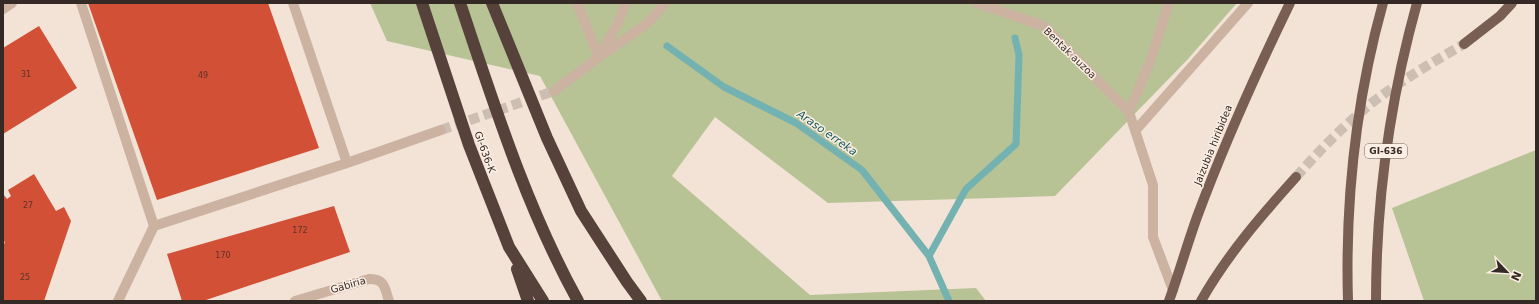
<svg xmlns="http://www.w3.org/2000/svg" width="1539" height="304" font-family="'DejaVu Sans',sans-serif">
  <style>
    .green { fill: #b7c395 }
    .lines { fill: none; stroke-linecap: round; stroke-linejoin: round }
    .stream { stroke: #73b2b0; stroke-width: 7 }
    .building { fill: #d15036 }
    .minor-tunnel { stroke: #cdbeb3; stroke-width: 10; stroke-dasharray: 10 5; stroke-linecap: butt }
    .major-tunnel { stroke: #cdbeb3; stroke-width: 10; stroke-dasharray: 10 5; stroke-linecap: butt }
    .minor { stroke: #ccb2a1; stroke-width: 10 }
    .major { stroke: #795e54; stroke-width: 10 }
    .highway { stroke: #57423b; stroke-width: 12 }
    .labels { text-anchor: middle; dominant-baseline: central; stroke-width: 3; stroke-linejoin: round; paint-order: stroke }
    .number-label { font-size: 8px; fill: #5c3329 }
    .shield { fill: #fbeee3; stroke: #70645e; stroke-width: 1 }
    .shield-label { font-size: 9px; font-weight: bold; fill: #352925 }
    .street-label { font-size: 10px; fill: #352925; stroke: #fbeee3 }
    .water-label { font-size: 11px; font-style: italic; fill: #175a59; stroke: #fbeee3 }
  </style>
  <rect width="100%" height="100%" fill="#f3e3d6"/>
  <path class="green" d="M370 3H1237L1188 59 1055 196 828 203 715 117 672 176 810 295 976 288 986 301H662L540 76 387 41Z
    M1536 150V301H1424L1392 208Z"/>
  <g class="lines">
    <path class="stream" d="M667 46 724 87 796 123 862 170 929 256
      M949 301 929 256 966 189 1016 144 1019 55 1015 38"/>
  </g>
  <path class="building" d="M88 3H268L319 148 157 200Z
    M39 26 77 88 3 134V48Z
    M34 174 56 211 64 207 71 221 44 301H3V244L5 243 3 239V194L7 199 11 196 8 190Z
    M334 206 350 252 203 301H182L167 254Z"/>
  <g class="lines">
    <path class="minor-tunnel" d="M441 130 554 91"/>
    <path class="major-tunnel" d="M1296 177C1320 150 1345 124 1373 102 1402 80 1433 62 1464 44"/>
    <path class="minor" d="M81 3 154 226
      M293 3 347 163
      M577 3 599 57 648 23 665 3
      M977 3 1044 26 1129 112 1153 185V237L1173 290
      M3 9 12 3
      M554 91 599 57 618 23 626 3
      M1129 112 1150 62 1169 3
      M1135 131 1248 3
      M154 226 347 163 441 130
      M118 301 154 226
      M295 301 369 279C385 278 385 289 389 301"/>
    <path class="major" d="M1464 44 1500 16 1512 3
      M1169 301C1179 273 1187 245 1197 217 1224 144 1256 73 1290 3
      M1201 301C1227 255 1261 216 1296 177
      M1348 301C1345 201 1356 100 1383 3
      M1376 301C1376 200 1390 100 1417 3"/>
    <path class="highway" d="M422 3 469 145 509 247 543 301
      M460 3C494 104 526 207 578 301
      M492 3 547 138 581 211 627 282 641 301
      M517 269 528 301"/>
  </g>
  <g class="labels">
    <g class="number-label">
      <text x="26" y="74">31</text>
      <text x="203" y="75">49</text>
      <text x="28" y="205">27</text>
      <text x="300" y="230">172</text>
      <text x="223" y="255">170</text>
      <text x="25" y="277">25</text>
    </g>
    <rect class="shield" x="1365" y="144" width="42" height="14" rx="3"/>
    <g class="shield-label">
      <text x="1386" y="151">GI-636</text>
    </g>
    <g class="street-label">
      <text transform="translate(1070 53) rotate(44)">Bentak auzoa</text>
      <text transform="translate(1213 145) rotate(-68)">Jaizubia hiribidea</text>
      <text transform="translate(485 152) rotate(70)">GI-636-K</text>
      <text transform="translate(348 285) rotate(-16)">Gabiria</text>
    </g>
    <g class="water-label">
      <text transform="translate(827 133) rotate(35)">Araso erreka</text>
    </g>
  </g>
  <rect width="1539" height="304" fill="none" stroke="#352925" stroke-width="8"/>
  <g transform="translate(1507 272) rotate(115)" stroke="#fbeee3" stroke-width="3" paint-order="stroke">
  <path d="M0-3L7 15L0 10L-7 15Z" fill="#352925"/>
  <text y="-6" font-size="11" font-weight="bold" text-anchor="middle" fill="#352925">N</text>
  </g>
</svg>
